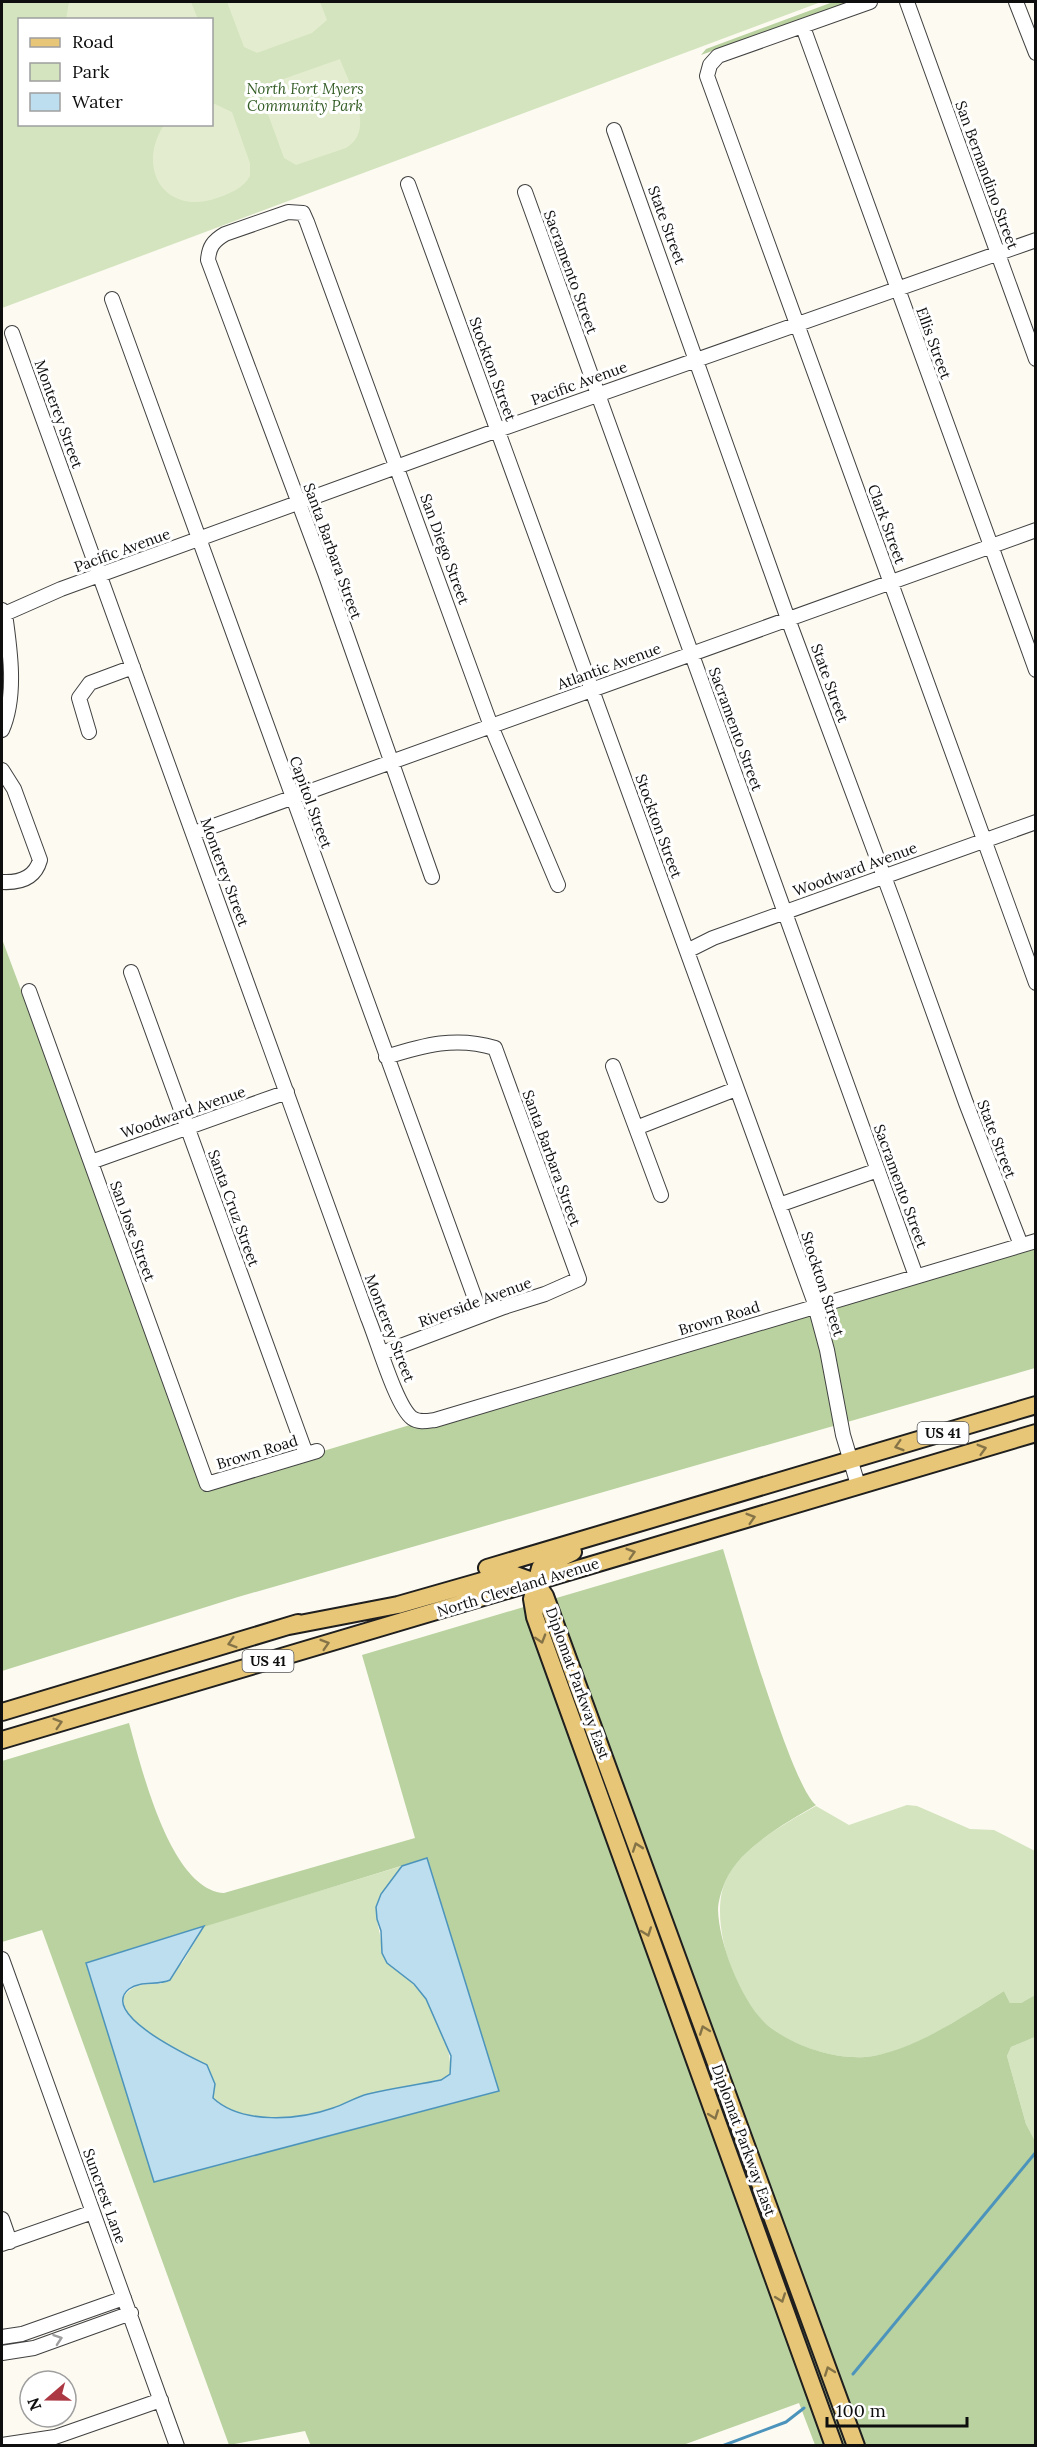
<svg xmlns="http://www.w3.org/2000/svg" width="1037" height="2447" font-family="Lora,serif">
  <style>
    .green { fill: #d3e4be; fill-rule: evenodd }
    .forest { fill: #b9d2a0; fill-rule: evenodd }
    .pitch { fill: #e3eccf }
    .water { fill: #bcdeee; stroke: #4c94bc; stroke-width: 1.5 }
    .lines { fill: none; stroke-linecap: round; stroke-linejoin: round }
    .stream { stroke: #4c94bc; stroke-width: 3 }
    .minor-casing { stroke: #414141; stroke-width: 16 }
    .major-casing { stroke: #1f1f1f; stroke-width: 20 }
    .minor { stroke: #fff; stroke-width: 14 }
    .major { stroke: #e7c677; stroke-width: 16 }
    .oneway { stroke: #857348 }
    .oneway2 { stroke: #9f9f9f }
    .labels { text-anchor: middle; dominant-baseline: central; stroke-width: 6; stroke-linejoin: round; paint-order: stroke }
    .shield { fill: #fff; stroke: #565656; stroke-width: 1.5 }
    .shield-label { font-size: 14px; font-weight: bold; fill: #0e0e0e }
    .park-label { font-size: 15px; font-style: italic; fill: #345d26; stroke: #fff }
    .street-label { font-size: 15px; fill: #0e0e0e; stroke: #fff }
  </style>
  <rect width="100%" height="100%" fill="#fdfaf1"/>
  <path class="green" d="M2 2H821L2 308ZM20 20H212V124H20Z
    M907 1805 917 1806 970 1829 994 1830 1035 1851V1995L1021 2003H1010L1004 1991C965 2015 911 2054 865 2057 834 2059 796 2047 771 2028 736 2002 707 1920 726 1880 741 1847 786 1823 816 1806L849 1825Z
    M402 1866C391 1882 374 1899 377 1920 379 1932 382 1941 382 1953 396 1967 412 1981 424 1997 435 2013 460 2064 446 2079 423 2087 396 2088 373 2093 357 2097 344 2105 329 2109 294 2119 242 2125 213 2098L215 2084 207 2065C183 2053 124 2027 123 1998 133 1983 145 1984 161 1984L183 1962 204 1926Z
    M1035 2037V2141L1026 2124 1007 2056 1011 2047Z"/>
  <path class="forest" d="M833 2H848L701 55 706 49Z
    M2 939 206 1486 1035 1238V1368L238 1597 2 1671Z
    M723 1549C736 1591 791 1786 816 1805 786 1823 741 1847 726 1880 722 1889 718 1901 718 1910 719 1945 743 2007 771 2028 797 2047 834 2059 865 2057 911 2053 965 2015 1004 1991L1010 2003H1021L1035 1995V2037L1011 2047 1007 2056 1026 2124 1035 2141V2445H862L553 1599Z
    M542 1602 851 2445H840L540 1616Z
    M527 1606 828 2445H815L799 2403 683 2445 311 2446 305 2431 229 2445 42 1930 2 1942V1761L129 1723C141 1766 170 1890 224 1893L415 1838 362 1655ZM427 1858 499 2091 155 2182 86 1963Z"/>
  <path class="pitch" d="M69 2H191L198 19H66Z
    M227 2H320L327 20 312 33 257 53 244 47Z
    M340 59C349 84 377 130 346 148L296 165 284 158 262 98 269 84Z
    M215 104 232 112 250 163V176C243 188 233 192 220 197 166 218 135 169 164 125L212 124V105Z"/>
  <path class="water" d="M427 1858 499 2091 154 2182 86 1963 204 1926 170 1980C157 1986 141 1980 129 1989 98 2014 191 2057 207 2065L215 2084 213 2098C242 2125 299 2120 333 2108 345 2104 356 2097 368 2094 392 2088 417 2085 441 2080L450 2074 451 2056 426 1999 414 1984 387 1963 382 1953 381 1931 377 1919 376 1907 381 1894 402 1866Z"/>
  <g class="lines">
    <path class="stream" d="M853 2374 1036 2152
      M722 2446 786 2422 804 2408"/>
    <defs>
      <path id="minor" d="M870 2 718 56 710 65 707 76 1036 983
        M907 2 1036 359
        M1016 2 1036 53
        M803 27 1036 670
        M614 130 788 619 898 914 966 1103 1021 1245
        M408 184 813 1298 827 1350 843 1435 858 1485
        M525 192 916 1276
        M112 299 481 1315
        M12 333 368 1318C377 1339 396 1406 412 1418 419 1423 427 1421 435 1420L1036 1241
        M2 610 5 614C10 649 17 696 2 730
        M2 615 61 589 498 430 1036 240
        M89 732 79 698 90 683 133 667
        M2 770 14 789 40 860C35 878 20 883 2 882
        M194 833 1036 530
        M432 877 325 573 208 260C209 247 213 241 225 234L288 212 303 213 307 222 491 726 558 885
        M687 951 713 938 1036 822
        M131 972 306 1454
        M29 991 207 1484 317 1451
        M613 1066 661 1195
        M636 1128 736 1089
        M91 1162 287 1092
        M779 1205 878 1170
        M382 1353 504 1307 545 1294 579 1279 495 1048C456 1036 424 1045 386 1057
        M2 1959 177 2446
        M2 2219 10 2242
        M2 2244 93 2212
        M2 2337 22 2334 124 2298
        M2 2353 34 2348 131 2313
        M2 2445 55 2437 161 2400"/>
      <path id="major" d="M573 1552 540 1568 532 1599 535 1617 834 2446
        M487 1568 1036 1405
        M289 1626 398 1605 510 1573 535 1582 545 1596 856 2446
        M2 1712 298 1623
        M2 1740 1036 1433"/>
    </defs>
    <use href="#minor" class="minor-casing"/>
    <use href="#major" class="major-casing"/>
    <use href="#minor" class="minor"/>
    <use href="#major" class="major"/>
  </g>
  <defs><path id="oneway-chevron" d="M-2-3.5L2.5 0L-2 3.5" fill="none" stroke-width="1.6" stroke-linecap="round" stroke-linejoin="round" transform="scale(1.5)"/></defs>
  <g class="oneway">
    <use href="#oneway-chevron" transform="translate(899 1446) rotate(163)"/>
    <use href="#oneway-chevron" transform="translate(982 1449) rotate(-16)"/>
    <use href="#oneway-chevron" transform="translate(751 1518) rotate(-17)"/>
    <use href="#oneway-chevron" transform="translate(631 1553) rotate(-17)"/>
    <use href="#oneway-chevron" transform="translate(541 1639) rotate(73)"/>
    <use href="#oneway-chevron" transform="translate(232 1643) rotate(163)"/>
    <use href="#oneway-chevron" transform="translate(325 1644) rotate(-17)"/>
    <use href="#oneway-chevron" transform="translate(58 1723) rotate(-17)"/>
    <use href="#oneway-chevron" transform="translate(637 1847) rotate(-109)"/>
    <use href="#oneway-chevron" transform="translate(647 1932) rotate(70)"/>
    <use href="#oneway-chevron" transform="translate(704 2030) rotate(-110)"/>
    <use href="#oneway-chevron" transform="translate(714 2115) rotate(70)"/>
    <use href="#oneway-chevron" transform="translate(781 2298) rotate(70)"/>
    <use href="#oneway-chevron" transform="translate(829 2371) rotate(-110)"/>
  </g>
  <use class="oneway2" href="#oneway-chevron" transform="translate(58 2339) rotate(-19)"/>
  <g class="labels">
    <g class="shield">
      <rect x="917.5" y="1422" width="51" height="22" rx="4.5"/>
      <rect x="242.5" y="1650" width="51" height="22" rx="4.5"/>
    </g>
    <g class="shield-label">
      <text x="943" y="1433">US 41</text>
      <text x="268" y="1661">US 41</text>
    </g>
    <g class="park-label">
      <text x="305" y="88">North Fort Myers<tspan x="305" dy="17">Community Park</tspan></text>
    </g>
    <g class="street-label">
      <text transform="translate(987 175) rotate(70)">San Bernandino Street</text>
      <text transform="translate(667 225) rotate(70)">State Street</text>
      <text transform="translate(571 272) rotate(70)">Sacramento Street</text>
      <text transform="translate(934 343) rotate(70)">Ellis Street</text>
      <text transform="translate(493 369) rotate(70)">Stockton Street</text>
      <text transform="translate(579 383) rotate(-20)">Pacific Avenue</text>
      <text transform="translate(59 414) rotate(70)">Monterey Street</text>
      <text transform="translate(887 524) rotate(70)">Clark Street</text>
      <text transform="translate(445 549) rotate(70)">San Diego Street</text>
      <text transform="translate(122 550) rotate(-20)">Pacific Avenue</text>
      <text transform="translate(333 551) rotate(70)">Santa Barbara Street</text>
      <text transform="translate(609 666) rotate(-20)">Atlantic Avenue</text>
      <text transform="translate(830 683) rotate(70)">State Street</text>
      <text transform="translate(736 729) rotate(70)">Sacramento Street</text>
      <text transform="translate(311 802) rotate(70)">Capitol Street</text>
      <text transform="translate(659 826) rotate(70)">Stockton Street</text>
      <text transform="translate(855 869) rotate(-20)">Woodward Avenue</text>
      <text transform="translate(225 872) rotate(70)">Monterey Street</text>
      <text transform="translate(183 1112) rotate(-19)">Woodward Avenue</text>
      <text transform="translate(997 1139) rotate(69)">State Street</text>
      <text transform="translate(552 1158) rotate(70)">Santa Barbara Street</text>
      <text transform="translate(901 1186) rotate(70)">Sacramento Street</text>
      <text transform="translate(234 1208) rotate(70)">Santa Cruz Street</text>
      <text transform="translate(133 1231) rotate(70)">San Jose Street</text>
      <text transform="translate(823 1284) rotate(72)">Stockton Street</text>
      <text transform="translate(475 1302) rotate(-20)">Riverside Avenue</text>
      <text transform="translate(719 1318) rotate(-17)">Brown Road</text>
      <text transform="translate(390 1328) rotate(69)">Monterey Street</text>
      <text transform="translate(257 1452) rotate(-17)">Brown Road</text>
      <text transform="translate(518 1587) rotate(-17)">North Cleveland Avenue</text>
      <text transform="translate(578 1683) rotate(70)">Diplomat Parkway East</text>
      <text transform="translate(744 2140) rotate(70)">Diplomat Parkway East</text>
      <text transform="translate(105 2196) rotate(70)">Suncrest Lane</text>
    </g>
  </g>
  <rect width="1037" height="2447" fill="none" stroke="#0e0e0e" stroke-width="6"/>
  <rect x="18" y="18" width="195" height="108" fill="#ffffff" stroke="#9f9f9f" stroke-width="1.5"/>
  <rect x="30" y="38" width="30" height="9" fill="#e7c677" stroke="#9f9f9f" stroke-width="1.5"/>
  <text x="72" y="48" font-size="18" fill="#0e0e0e">Road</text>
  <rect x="30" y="63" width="30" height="18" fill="#d3e4be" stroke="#9f9f9f" stroke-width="1.5"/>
  <text x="72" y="78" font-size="18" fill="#0e0e0e">Park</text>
  <rect x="30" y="93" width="30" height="18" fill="#bcdeee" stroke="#9f9f9f" stroke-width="1.5"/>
  <text x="72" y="108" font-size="18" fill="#0e0e0e">Water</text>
  <g transform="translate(48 2399) rotate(250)"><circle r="28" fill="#ffffff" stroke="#9f9f9f" stroke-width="1.5"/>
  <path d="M0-4.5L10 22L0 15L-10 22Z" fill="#ac3843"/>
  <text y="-9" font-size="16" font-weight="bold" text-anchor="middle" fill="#0e0e0e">N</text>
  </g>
  <path d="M827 2417v9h140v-9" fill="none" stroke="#0e0e0e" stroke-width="3"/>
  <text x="836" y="2417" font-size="18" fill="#0e0e0e" stroke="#ffffff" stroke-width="4.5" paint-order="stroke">100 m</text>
</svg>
